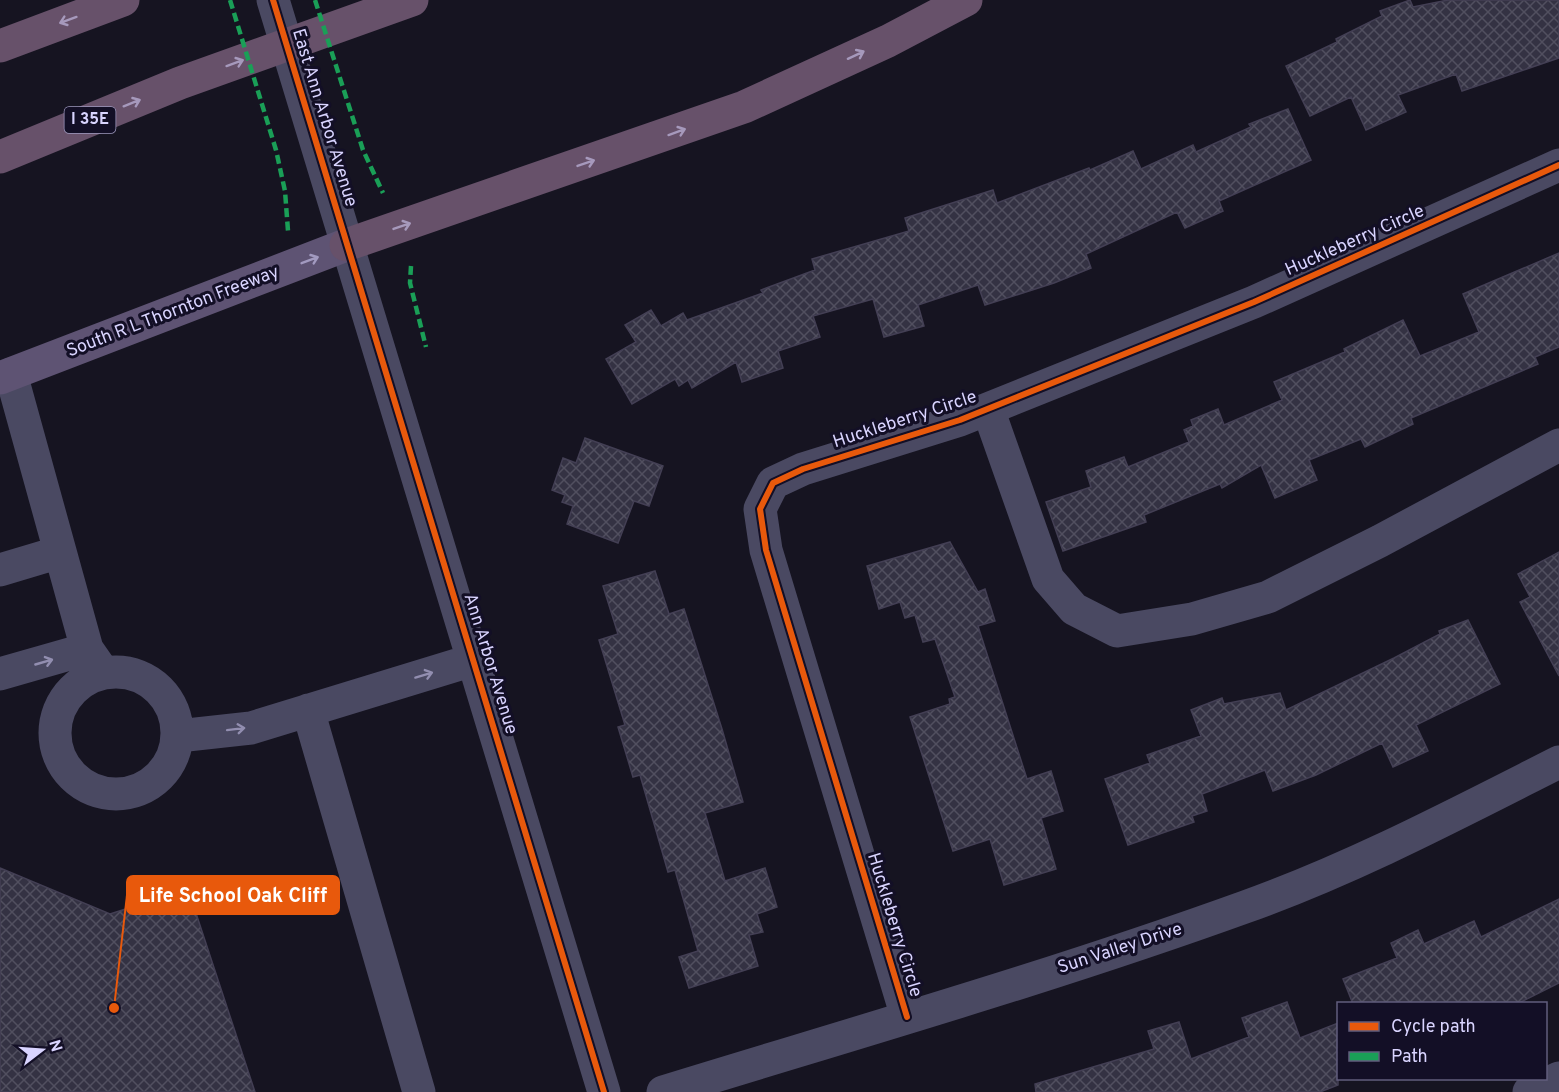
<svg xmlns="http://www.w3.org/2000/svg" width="1559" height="1092" font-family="Overpass,sans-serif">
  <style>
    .building { fill: url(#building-cross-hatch); stroke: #433f54; stroke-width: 1.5 }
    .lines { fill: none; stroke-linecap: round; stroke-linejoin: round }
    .minor { stroke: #4a4962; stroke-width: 33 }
    .major { stroke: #5e5373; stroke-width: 33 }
    .highway { stroke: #67516a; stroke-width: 33 }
    .quiet { stroke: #1a9f57; stroke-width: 4.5; stroke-dasharray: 9 4.5; stroke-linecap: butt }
    .cycleway-casing { stroke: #130f26; stroke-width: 10 }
    .cycleway { stroke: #e8590c; stroke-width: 6 }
    .oneway { stroke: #a699bc }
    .oneway2 { stroke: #a29ac0 }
    .oneway3 { stroke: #928eb0 }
    .labels { text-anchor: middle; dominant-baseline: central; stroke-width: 6; stroke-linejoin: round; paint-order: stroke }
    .shield { fill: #130f26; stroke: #9e99be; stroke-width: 1.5 }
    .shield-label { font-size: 16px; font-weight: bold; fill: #d9d4ff }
    .street-label { font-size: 18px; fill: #d9d4ff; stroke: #130f26 }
    .leader { fill: none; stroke: #e8590c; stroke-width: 2 }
    .callout-dot { fill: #e8590c; stroke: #130f26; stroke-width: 2 }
    .callout { fill: #e8590c; stroke: #e8590c; stroke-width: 2 }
    .callout-label { font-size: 20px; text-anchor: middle; font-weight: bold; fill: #fff }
  </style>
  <defs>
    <pattern id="building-cross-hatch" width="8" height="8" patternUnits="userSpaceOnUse" patternTransform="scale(1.5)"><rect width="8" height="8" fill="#343243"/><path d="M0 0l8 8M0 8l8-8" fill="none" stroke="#514f5f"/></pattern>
  </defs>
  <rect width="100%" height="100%" fill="#161421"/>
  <path class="building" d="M1410 0 1413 7 1448 0H1559V58L1462 91 1456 74 1398 95 1406 112 1366 130 1351 97 1310 116 1286 66 1337 42 1336 39 1382 16 1380 11Z
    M1288 109 1311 160 1219 201 1223 211 1185 228 1177 212 1086 254 1091 268 1054 283 985 305 978 285 918 305 924 326 884 337 873 299 813 316 820 337 778 351 783 368 742 382 736 362 692 388 688 380 679 386 675 379 632 404 606 359 636 342 625 325 651 310 661 326 683 313 687 320 763 293 761 290 815 270 812 259 909 231 905 218 993 190 997 203 1089 168 1090 170 1133 151 1141 169 1193 145 1196 152 1251 127 1249 124Z
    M1559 253V347L1535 357 1538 364 1411 418 1413 424 1365 447 1361 439 1309 460 1317 480 1275 498 1261 465 1222 488 1220 484 1144 515 1146 522 1063 551 1046 502 1091 487 1086 471 1124 457 1128 467 1189 442 1184 430 1193 426 1191 420 1218 409 1224 425 1282 400 1274 382 1345 352 1344 349 1403 320 1420 356 1479 332 1463 294Z
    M585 438 663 466 649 506 634 501 618 543 567 524 573 506 562 502 565 495 552 490 563 458 576 463Z
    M950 542 978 592 985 589 995 621 978 626 1027 779 1051 771 1063 811 1041 818 1056 869 1004 885 990 839 953 851 910 717 950 704 949 699 955 697 935 639 923 642 915 615 905 618 900 602 879 609 867 566Z
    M1559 552V676L1520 602 1530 597 1518 574Z
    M655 571 669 614 684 609 722 729 743 802 705 813 725 881 765 868 777 907 757 914 763 932 749 935 758 966 689 988 679 957 698 951 675 870 668 872 640 775 633 777 618 727 625 725 599 640 618 634 603 586Z
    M1468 620 1500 684 1416 725 1428 751 1393 767 1382 743 1316 775 1273 791 1265 770 1202 794 1207 811 1192 816 1194 822 1128 845 1105 779 1150 763 1147 755 1201 736 1191 710 1222 698 1224 704 1280 693 1286 710 1394 658 1440 634 1439 631Z
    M0 868 110 914 188 889 255 1092H0Z
    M1559 899V983L1517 1004H1353L1343 979 1397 958 1391 943 1418 930 1424 944 1474 921 1481 937Z
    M1287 1002 1300 1038 1338 1023V1085L1320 1092H1036L1035 1084 1154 1049 1148 1031 1179 1022 1191 1059 1249 1037 1242 1018Z"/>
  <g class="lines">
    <path class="minor" d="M273 0 604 1092
      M11 374 87 649 103 672
      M988 409 1048 579 1074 609 1117 631 1192 619 1268 597 1380 541 1559 445
      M0 570 60 552
      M55 733a61 61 0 1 1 122 0a61 61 0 1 1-122 0Z
      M0 674 87 649
      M308 710 419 1092
      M178 736 251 728 473 660
      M907 1017 766 550 760 509 773 483 803 469 960 420 1254 302 1559 165
      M663 1092C858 1032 1054 976 1245 907 1354 868 1456 814 1559 762
      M1529 1092 1559 1078"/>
    <path class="major" d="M0 378 346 245"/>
    <path class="highway" d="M0 46 123 0
      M0 157 180 83 412 0
      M346 245 744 107 888 41 966 0"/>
    <path class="quiet" d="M230 0 276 150 285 191 288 231
      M315 0 363 150 383 193
      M411 266 410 283 426 347"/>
    <defs>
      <path id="cycleway" d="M273 0 604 1092
        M907 1017 766 550 760 509 773 483 803 469 960 420 1254 302 1559 165"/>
    </defs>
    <use href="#cycleway" class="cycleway-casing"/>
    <use href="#cycleway" class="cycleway"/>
  </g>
  <defs><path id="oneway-shaft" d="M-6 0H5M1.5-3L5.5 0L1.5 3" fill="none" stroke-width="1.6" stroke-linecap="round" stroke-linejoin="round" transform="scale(1.5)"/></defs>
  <g class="oneway">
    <use href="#oneway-shaft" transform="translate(68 20) rotate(160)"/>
    <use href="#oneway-shaft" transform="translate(856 55) rotate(-25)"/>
    <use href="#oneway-shaft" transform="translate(235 63) rotate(-20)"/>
    <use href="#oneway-shaft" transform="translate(132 103) rotate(-22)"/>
    <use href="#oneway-shaft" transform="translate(677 132) rotate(-20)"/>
    <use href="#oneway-shaft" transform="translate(586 163) rotate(-19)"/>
    <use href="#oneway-shaft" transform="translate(402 226) rotate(-19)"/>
  </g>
  <use class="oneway2" href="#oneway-shaft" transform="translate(310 260) rotate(-21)"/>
  <g class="oneway3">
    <use href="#oneway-shaft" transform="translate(44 662) rotate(-16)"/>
    <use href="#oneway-shaft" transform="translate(424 675) rotate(-17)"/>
    <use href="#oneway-shaft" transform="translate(236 729) rotate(-7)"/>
  </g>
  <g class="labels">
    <rect class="shield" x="64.5" y="107" width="51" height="26" rx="4.5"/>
    <g class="shield-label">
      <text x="90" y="120">I 35E</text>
    </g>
    <g class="street-label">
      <text transform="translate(324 118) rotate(73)">East Ann Arbor Avenue</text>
      <text transform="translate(1355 241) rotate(-24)">Huckleberry Circle</text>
      <text transform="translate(173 312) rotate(-21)">South R L Thornton Freeway</text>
      <text transform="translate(905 420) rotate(-18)">Huckleberry Circle</text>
      <text transform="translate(490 664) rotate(73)">Ann Arbor Avenue</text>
      <text transform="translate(894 925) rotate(73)">Huckleberry Circle</text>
      <text transform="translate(1120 949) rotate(-18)">Sun Valley Drive</text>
    </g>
  </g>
  <path class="leader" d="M114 1008L127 895"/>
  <circle class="callout-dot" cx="114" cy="1008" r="6"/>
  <rect class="callout" x="127" y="876" width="212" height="38" rx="6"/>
  <g class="callout-label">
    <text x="233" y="902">Life School Oak Cliff</text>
  </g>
  <rect x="1337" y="1002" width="210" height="78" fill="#130f26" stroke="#625e7d" stroke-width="1.5"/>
  <rect x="1349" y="1022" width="30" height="9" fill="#e8590c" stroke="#625e7d" stroke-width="1.5"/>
  <text x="1391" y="1032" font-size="18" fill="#d9d4ff">Cycle path</text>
  <rect x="1349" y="1052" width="30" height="9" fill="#1a9f57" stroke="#625e7d" stroke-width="1.5"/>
  <text x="1391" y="1062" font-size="18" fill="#d9d4ff">Path</text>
  <g transform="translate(42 1050) rotate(73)" stroke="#130f26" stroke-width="4.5" paint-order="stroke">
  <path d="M0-4.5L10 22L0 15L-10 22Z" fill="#d9d4ff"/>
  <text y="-9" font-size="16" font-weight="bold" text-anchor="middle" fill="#d9d4ff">N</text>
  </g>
</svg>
